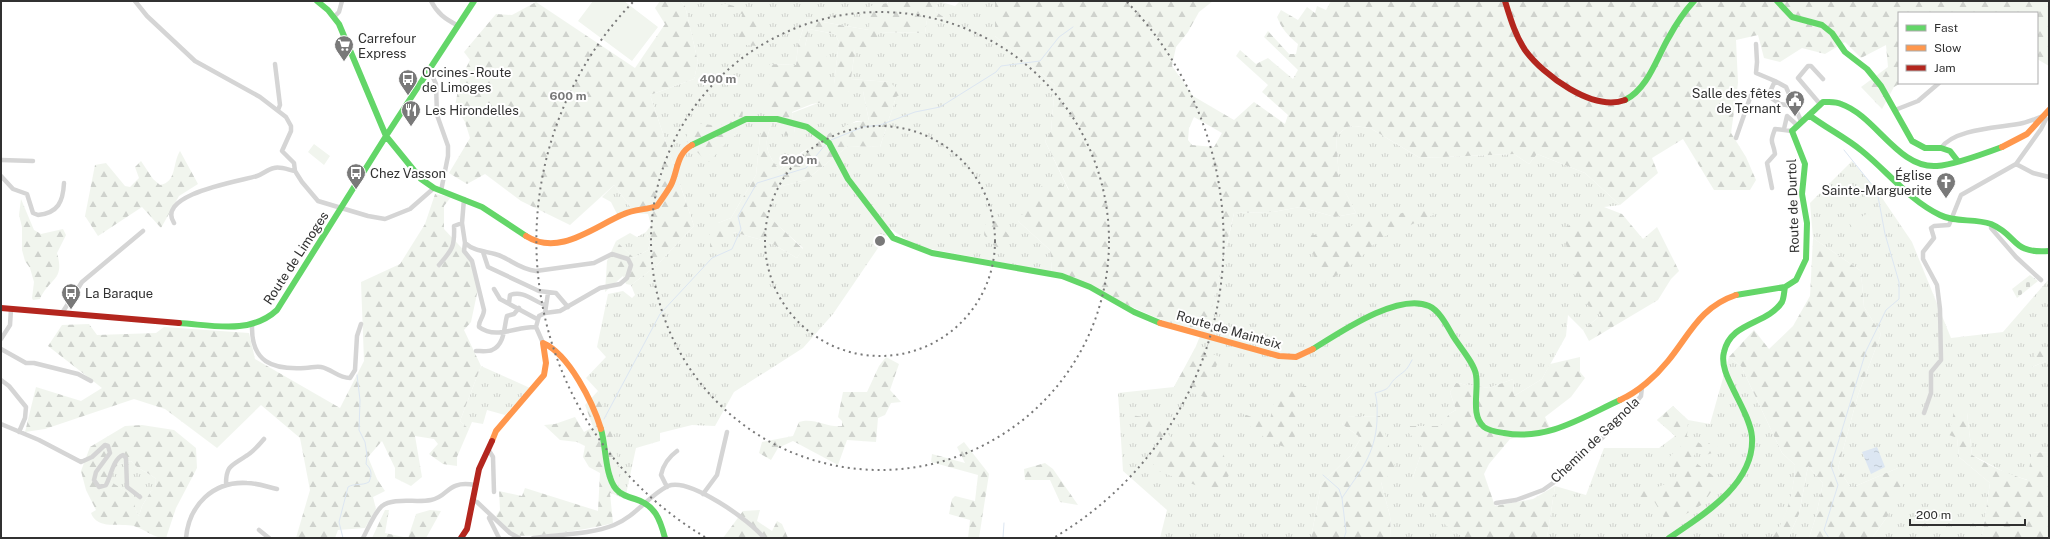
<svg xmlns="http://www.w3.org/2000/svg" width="2050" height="539" font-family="'Public Sans',sans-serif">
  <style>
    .grass { fill: url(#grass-tufts) }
    .forest { fill: url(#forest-firs); fill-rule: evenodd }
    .cemetery { fill: url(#cemetery-stones) }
    .pitch { fill: #f1f5ee }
    .water { fill: url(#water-ripples) }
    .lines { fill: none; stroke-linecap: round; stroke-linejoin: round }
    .stream { stroke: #dce6f2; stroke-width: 1 }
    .street { stroke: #d5d5d5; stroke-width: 4.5 }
    .fast { stroke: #63d668; stroke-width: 6 }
    .slow { stroke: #ff974d; stroke-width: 6 }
    .jam { stroke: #b3261e; stroke-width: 6 }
    .ring { fill: none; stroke: #797979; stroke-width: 2; stroke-dasharray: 2 4 }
    .labels { text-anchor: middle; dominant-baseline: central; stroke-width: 4; stroke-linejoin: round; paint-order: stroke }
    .poi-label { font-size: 13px; fill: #313131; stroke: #fff; text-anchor: start }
    .street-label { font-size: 13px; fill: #313131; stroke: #fff }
    .centre { fill: #797979; stroke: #fff; stroke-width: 2 }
    .ring-label { font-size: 12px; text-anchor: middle; font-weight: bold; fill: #797979; stroke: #fff; stroke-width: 4; stroke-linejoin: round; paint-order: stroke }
  </style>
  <defs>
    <pattern id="grass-tufts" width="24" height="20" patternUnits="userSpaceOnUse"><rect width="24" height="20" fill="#f1f5ee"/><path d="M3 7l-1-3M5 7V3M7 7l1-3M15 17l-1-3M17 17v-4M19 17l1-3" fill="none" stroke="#cfd2cd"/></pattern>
    <pattern id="forest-firs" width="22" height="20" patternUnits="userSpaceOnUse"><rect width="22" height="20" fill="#f1f5ee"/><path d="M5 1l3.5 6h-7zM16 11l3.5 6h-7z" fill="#cfd2cd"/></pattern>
    <pattern id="cemetery-stones" width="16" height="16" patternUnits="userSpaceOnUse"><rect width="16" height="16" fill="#f1f5ee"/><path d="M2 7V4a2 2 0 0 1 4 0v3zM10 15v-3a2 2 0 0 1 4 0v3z" fill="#cfd2cd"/></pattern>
    <pattern id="water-ripples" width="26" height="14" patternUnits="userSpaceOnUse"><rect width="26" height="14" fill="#dce6f2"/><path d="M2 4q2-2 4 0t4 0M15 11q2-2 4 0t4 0" fill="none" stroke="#bdc6d0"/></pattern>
  </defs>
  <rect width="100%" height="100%" fill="#fff"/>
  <path class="grass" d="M680 1H888L869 30 806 19 798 45 796 65 770 64 775 114 783 124 795 133 792 113 849 91H863L869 121H856L802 152 779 170C766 152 763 145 772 123L760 136 756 175 731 218 718 223 733 232 769 242 797 258 803 248 761 210 774 188 806 180 848 146 880 147 896 97 889 82 851 79 855 49 878 32 925 33 927 20 945 18 935 11 938 1 955 6 960 1H995V36L1055 85 1051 131 1045 141 1069 191 1018 221 1050 250 1052 272 915 246 891 229 833 314 803 348 734 392 715 426 692 425 660 433V441L636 448 625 499 616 495 618 488 598 391 586 378 606 357 597 347 608 294 623 291 632 298 635 295 631 285 656 266 694 226 650 95 694 79 698 62 685 6Z
    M809 29 835 34 839 42 834 85 825 81 805 46Z
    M1354 126 1370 128 1420 158 1514 154 1529 164 1537 154 1585 173 1620 205 1604 207 1601 315 1583 330 1568 315 1566 336 1542 379 1514 396 1513 379 1489 388 1456 383 1450 392 1456 410 1449 414 1441 427 1410 426 1423 448 1413 477 1452 531 1467 538H1391L1390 516 1381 482 1380 416 1347 417 1342 424 1361 438 1350 456 1321 484 1311 538H1160L1167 510 1123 471 1118 393 1174 387C1181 374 1190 360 1196 346 1214 303 1224 259 1234 213L1273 212 1300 207 1335 217 1356 213 1339 180 1336 136 1347 127Z
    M1852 161 1876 189 1912 242 1951 338 2003 332 2049 279V353L2032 367 2049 360V452L2032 453 2028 480 2008 474 1972 455 1967 413 1957 438 1959 457 1990 483 1982 538H1872L1887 517 1898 468 1851 488 1838 468 1858 395 1881 334 1864 307 1861 271 1813 238 1810 203Z
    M614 185 635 213 617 214 611 202 602 197Z
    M646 232 650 243 648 250 634 258 616 241 630 233 637 237Z
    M1729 357 1741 366 1782 453 1795 465C1795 486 1787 522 1772 538H1547L1555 486 1586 495 1604 448H1659L1675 436 1657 420 1673 406 1688 420 1710 424Z
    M481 366 530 388 505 415 487 410 483 424 472 422 469 429 460 421Z
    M131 461C138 470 148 472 156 479L155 490 151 491 142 506 139 516C133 509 135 500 128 493 120 486 112 486 107 475L119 464Z
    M1808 466 1823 483 1816 516 1809 538H1788L1799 514Z"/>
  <path class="forest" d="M660 1H680L685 6 698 62 694 79 650 95 694 226 656 266 631 285 626 284 623 276 605 292 607 261 616 241 634 258 648 250 650 243 646 232 651 225 648 214 635 213 614 185 570 225 521 201 485 174 467 184 449 173 470 138 465 122 455 106 460 80 470 60 464 52 496 14 512 15 536 2 635 68 665 24 655 8Z
    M888 1H938L935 11 945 18 927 20 925 33 879 32 874 50 855 49 851 79 889 82 903 93 896 97 880 147 848 146 806 180 774 188 762 210 803 249 797 258 769 242 733 232 710 254V232L718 223 731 218 756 175 760 136 766 120 772 123C763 145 766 152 779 170 808 152 832 121 869 121L863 91H849L842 99 812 104 792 112 795 133 785 136C783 125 780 115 768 113L770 64 796 65 798 45 806 19 869 30 870 6 888 3ZM809 29 835 34 839 42 834 84 825 80 827 50 805 46Z
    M995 1H1213L1199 12 1188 32 1176 47 1172 66 1193 96 1234 120 1254 102 1285 124 1288 115 1262 92 1268 85 1236 56 1240 50 1256 64 1268 58 1293 79 1298 70 1264 37 1268 31 1289 54H1296L1298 44C1288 36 1282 29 1277 17L1281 10 1298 20 1307 7 1315 13 1317 6 1326 10 1331 1H2049V66L2037 59V13H1899V83H1901L1894 87 1882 109 1861 87 1888 67 1886 45 1861 58 1845 42 1825 54 1802 48 1780 62 1764 58 1758 35 1736 40 1738 83 1731 133 1746 157 1756 180 1750 190H1714L1683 139 1652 158 1658 173 1620 205 1585 173 1537 154 1529 164 1514 154 1420 158 1370 128 1354 126 1347 127 1336 136 1339 179 1356 213 1335 217 1300 207 1273 212 1234 213 1212 307 1202 331 1164 321 1052 272 1050 250 1018 221 1048 177 1069 190 1045 141 1051 131 1055 85 995 36ZM1194 117 1222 133 1214 147 1192 145 1188 140 1189 128Z
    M723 3 756 12 759 29 756 46 738 44 742 14 720 9Z
    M736 109 743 111 741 131 727 142 709 162C699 156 694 147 685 140L690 128 696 123 719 126 736 116Z
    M180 151 198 184 179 196 161 228 142 207 98 236 85 216 95 165 106 163 125 186 130 187 139 178 135 167 141 161 153 179 160 185C177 182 172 164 180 151Z
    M435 194 451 197 444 206V229L472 259 478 289 471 322 464 330 481 366 460 421 469 429 457 457V466L443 464 429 454 438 444 434 439 415 436 422 477 411 486 395 478V468L382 441 368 457 377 479 385 491 373 497 376 509 365 528 338 530 335 538H296L310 490 300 438 261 405 217 448 165 409 134 399 45 429 25 432 36 387 81 401 102 388 48 346 62 325 89 324 97 335 156 333 164 327 249 333 255 359 340 408 364 361 361 282 400 264 425 224Z
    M21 199 34 230 41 234 63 229 66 235 57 253C65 281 50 277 40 299L33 300 32 298 34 282 30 268 25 261 22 250V227L19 215Z
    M1604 207 1622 214 1643 239 1657 227 1679 271 1671 279 1658 300 1589 341 1583 330 1601 315 1581 300 1562 229Z
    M1418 209 1435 214 1379 239 1359 259 1326 283 1304 233 1321 236 1338 229Z
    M994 217 1011 238 1004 251 993 245 984 235 985 225Z
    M1813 238 1861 271 1864 307 1881 334 1858 395 1838 468 1851 488 1898 468 1903 488 1887 517 1872 538H1809L1816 516 1823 483 1808 466 1799 514 1788 538H1772C1786 522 1795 486 1795 465L1782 453 1741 366 1729 357 1754 330 1769 349 1793 326 1810 296Z
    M2037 347H2043L2045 355 2049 353V360L2032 367Z
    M1195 348 1229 360 1228 368 1217 364 1209 388 1213 400 1174 387Z
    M886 357 899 364 890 390 901 402 891 403 885 415 878 418 876 442 847 440 838 465 793 441 778 448 771 460 759 453 762 442 793 436 799 422C814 417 827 428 842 426V421L838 417 843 392H867L879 366Z
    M1580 357V372L1585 378 1571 397 1545 417 1550 428 1510 439 1489 464 1484 474 1495 506 1533 499 1555 486 1547 538H1467L1452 531 1430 510 1413 477 1423 448 1407 431 1410 426H1441L1449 414 1456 410 1450 392 1456 383 1489 388 1513 379 1514 396 1542 379 1550 364Z
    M1309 385V395L1297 404 1294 449C1275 447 1260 435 1246 423L1244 414 1269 424 1276 393Z
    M598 391C607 418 627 468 616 495L610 493 613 523C596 528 530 539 516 535 509 532 500 523 496 516L500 510 499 491 522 496 525 488 598 511 600 473 589 467 583 457 585 446 577 442 560 440 544 425 555 424 575 417 584 432 593 427 585 405Z
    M1673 406 1688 420 1687 436 1701 444H1714L1721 450 1706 455 1696 452 1692 460 1719 480 1703 504 1681 517 1667 523 1654 501 1634 502 1636 492C1654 489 1671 484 1685 472L1672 467 1669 457 1680 447V440L1657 420Z
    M1961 407 1967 413 1972 455C1989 466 2009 474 2027 480L2032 453 2049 452V538H1982L1990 483 1959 457 1957 438 1949 435 1954 411Z
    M1131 415 1156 419 1172 439H1211L1222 448 1229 475 1219 494 1153 469 1158 444 1148 429Z
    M1380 416 1396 470 1381 482 1390 516 1391 538H1311L1321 484 1350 456 1361 438 1342 424 1346 417Z
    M142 425 174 430 196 448 197 468 176 508 166 538C153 538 146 530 134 526 120 523 97 530 91 513L96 510 86 490 81 471 90 447 125 426ZM131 461C138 470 148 472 156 479L155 489 151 491 142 506 139 516C134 510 136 504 132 498 126 487 112 487 107 475L119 464Z
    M964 442 989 474 979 538H968L970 520 949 514 952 499 955 496 975 501 978 475 931 462 932 454 965 463 957 447Z
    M1045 463 1053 469 1078 505 1060 502 1050 480H1025L1024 469Z
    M385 510H389L385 533 408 538H372Z
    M430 510 441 511 426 538H408L416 514Z
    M760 510 757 521 772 531 777 521 782 524 788 538H723L743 511Z"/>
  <path class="cemetery" d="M2030 275 2038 281 2017 298 2012 289Z"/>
  <path class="pitch" d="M593 1H624L658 27 632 61 578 21Z
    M314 144 330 156 324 165 308 152Z
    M1868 213 1873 221 1855 232 1850 224Z"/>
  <path class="water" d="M1877 447 1885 467 1871 474 1862 452Z"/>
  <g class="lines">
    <path class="stream" d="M831 140 863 127 880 125 915 112 940 107 996 72 1001 66 1040 61 1059 37 1073 27
      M604 419 660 314 712 258 732 249 741 229 738 216 757 183 806 168 826 144
      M1323 475 1339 489 1342 498
      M343 538 339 522 348 487C354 483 362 486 369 482 372 474 372 470 366 464L367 455 365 442 359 430 360 400 357 375
      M1003 538 1004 523
      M1344 538 1346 532 1342 498C1360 471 1375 455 1377 421 1377 411 1378 403 1375 393 1394 388 1386 386 1397 377 1407 369 1406 371 1412 360
      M1829 538 1824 530 1838 485 1831 466 1866 351 1886 310 1899 299V282L1885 234 1877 191 1844 150"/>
    <path class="street" d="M135 1 147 16 195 61 260 97 286 117 291 126V131L282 151 294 163 295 171 302 182 318 201 368 216 385 219 410 209 434 188
      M431 1C437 13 445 19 457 25
      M334 17 339 12 342 1
      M1756 44 1757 62 1756 73 1775 81
      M275 64 280 105 278 110
      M429 69 436 84 437 115 448 146V156L441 191
      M1768 96 1780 104 1793 106
      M1820 104 1798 78 1808 66H1811L1823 79
      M1895 110 1918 101 1939 83
      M1784 129 1787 116 1797 125
      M1736 138 1751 95 1758 94 1768 96 1775 81 1786 87 1801 121
      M1 160 33 161
      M2016 164 2033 173 2049 177
      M1 176 13 189 27 194 33 213 38 215C58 213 63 202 64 183
      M1772 188 1767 163 1775 154C1773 140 1769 145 1775 129L1792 131
      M464 199 462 223 465 243C474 251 484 251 495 254 510 258 518 269 536 271L594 263 612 254 628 259 631 265 627 278 620 284 600 288 560 311 545 313 539 316 536 327 543 343
      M174 223C155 194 241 181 257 176 263 174 268 169 274 168 280 166 289 170 295 171
      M1992 225 1991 228 2016 257 2041 280
      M465 243 464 251 472 261 484 310C484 317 478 321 479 327 496 340 517 326 536 327
      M483 252 488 267 539 291 556 293 568 307
      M439 265C452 250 455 247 454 226L462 223
      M494 289 500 299 537 319
      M509 303 510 295C524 290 533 301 545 305
      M62 313 82 282 143 231
      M545 313 548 293
      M252 325C251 362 272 370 305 368 311 368 315 366 321 367 332 369 338 378 350 378L355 370 357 336 361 324
      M1 339 10 325 11 309
      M1 349 26 363H34L78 374 91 381
      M476 351C481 351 488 352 492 350 505 345 504 326 507 316L514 314 519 308
      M1 380 9 386 26 407 25 418 19 432
      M1924 413 1931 393V372L1941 360 1940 309 1937 285 1923 259V252L1934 238 1931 228 1934 226 1949 225 1961 195 2016 164 2041 129 2046 119 2044 116C2037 118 2031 121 2023 123 2001 128 1955 128 1941 148
      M1 424 39 440 81 462 92 457 105 445 108 446 110 453 96 472 94 480 99 487 106 485C111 476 113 459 123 455L126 458 127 487 140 497
      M488 449 493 457 494 492
      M226 484C226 465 232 466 246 456 253 452 259 445 264 439
      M667 487 661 475C663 465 670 456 677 451
      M703 494 717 475 727 432
      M472 500 477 502 510 533 519 538
      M1496 503 1516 500 1543 490 1563 476 1579 457 1600 440 1626 414 1641 396 1642 387
      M490 516 489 518 499 538
      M259 530 269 538
      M186 538C189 505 213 481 247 483 257 483 268 487 277 489
      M363 538C368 529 374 513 382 506 394 497 416 503 431 500 449 497 446 480 475 485
      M533 538C560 534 589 535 614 525 636 516 648 496 668 486 689 477 751 521 764 538"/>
    <path class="fast" d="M317 1 328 10 339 24 386 136 421 179 434 188 482 207 526 236
      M1777 1 1792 17 1822 25 1832 33 1845 52 1867 69 1881 86 1912 141 1925 148H1941L1950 151 1957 160
      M1625 100C1648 89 1657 57 1669 37 1676 24 1684 12 1694 1
      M1809 115C1826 128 1845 137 1862 151 1888 172 1909 200 1940 215 1955 223 1974 218 1991 224 2019 236 2011 254 2049 251
      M692 145 746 119H777L807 127 829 143 848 179 893 238 932 253 1062 276 1090 287 1134 312 1160 323
      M1736 295 1785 287 1796 280 1806 259 1807 223 1802 194 1805 164 1792 131 1823 102C1829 102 1836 101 1841 104 1876 116 1898 169 1937 166 1953 165 1986 153 2002 147
      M179 323C212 325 250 335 277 310L386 136 474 1
      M1313 349C1339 333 1398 292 1429 306 1440 311 1447 326 1453 336 1459 346 1475 364 1476 375 1479 391 1470 415 1484 427 1489 431 1497 432 1504 433 1547 441 1583 417 1620 400
      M601 429C606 446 605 476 616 489 621 495 628 497 635 499 655 505 660 519 665 538
      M1669 538C1703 515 1755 484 1752 437 1751 424 1743 409 1737 397 1731 384 1720 367 1724 352 1731 321 1767 325 1782 302 1784 298 1784 292 1785 287"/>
    <path class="slow" d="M2002 147 2027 134 2049 110
      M526 236C559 257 593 227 624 214 634 209 646 210 657 206 662 199 667 192 671 185 678 171 676 154 692 145
      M1160 323 1279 356 1296 357 1313 349
      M1620 400C1638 392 1656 376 1668 361 1690 334 1700 307 1736 295
      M492 441 496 431 544 375 546 363 543 343C569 354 593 403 601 429"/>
    <path class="jam" d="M1505 1C1510 17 1515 35 1525 50 1543 75 1593 112 1625 100
      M1 308 179 323
      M461 538 467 529 479 469 492 441"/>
  </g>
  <g class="ring">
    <circle cx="880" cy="241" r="115"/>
    <circle cx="880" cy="241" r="229"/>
    <path d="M705 537A344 344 0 0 1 633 2M1127 2A344 344 0 0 1 1055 537"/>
  </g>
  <defs>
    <symbol id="supermarket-pin" viewBox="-11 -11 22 30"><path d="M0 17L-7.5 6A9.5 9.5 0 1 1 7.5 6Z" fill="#797979" stroke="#fff"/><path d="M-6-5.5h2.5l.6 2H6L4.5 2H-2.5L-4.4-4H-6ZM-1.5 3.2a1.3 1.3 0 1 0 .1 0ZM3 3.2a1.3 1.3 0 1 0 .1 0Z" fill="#fff"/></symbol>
    <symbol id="bus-pin" viewBox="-11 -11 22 30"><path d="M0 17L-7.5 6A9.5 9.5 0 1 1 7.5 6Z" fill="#797979" stroke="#fff"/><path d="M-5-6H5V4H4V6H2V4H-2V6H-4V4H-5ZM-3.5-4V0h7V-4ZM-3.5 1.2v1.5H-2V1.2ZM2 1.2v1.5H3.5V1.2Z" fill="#fff"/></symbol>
    <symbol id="civic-pin" viewBox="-11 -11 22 30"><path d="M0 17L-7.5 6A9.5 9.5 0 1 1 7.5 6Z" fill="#797979" stroke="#fff"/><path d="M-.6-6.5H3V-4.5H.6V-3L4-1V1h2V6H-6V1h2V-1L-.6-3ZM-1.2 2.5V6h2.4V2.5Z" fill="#fff"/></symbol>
    <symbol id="restaurant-pin" viewBox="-11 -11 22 30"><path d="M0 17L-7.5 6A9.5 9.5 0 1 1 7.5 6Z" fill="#797979" stroke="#fff"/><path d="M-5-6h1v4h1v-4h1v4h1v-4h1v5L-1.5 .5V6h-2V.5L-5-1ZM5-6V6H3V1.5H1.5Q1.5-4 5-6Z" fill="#fff"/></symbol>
    <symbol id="church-pin" viewBox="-11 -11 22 30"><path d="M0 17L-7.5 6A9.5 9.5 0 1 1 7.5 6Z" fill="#797979" stroke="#fff"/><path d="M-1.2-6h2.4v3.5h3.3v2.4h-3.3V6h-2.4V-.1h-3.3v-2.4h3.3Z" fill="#fff"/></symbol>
  </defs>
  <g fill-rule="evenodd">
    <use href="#supermarket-pin" x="333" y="34" width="22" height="30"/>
    <use href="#bus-pin" x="397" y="68" width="22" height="30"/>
    <use href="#civic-pin" x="1784" y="89" width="22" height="30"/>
    <use href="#restaurant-pin" x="400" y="99" width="22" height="30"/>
    <use href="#bus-pin" x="345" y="162" width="22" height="30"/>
    <use href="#church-pin" x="1935" y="171" width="22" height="30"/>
    <use href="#bus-pin" x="60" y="282" width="22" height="30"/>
  </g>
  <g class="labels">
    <g class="poi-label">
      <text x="358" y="38">Carrefour<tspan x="358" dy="15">Express</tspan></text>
      <text x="422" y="72">Orcines - Route<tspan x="422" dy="15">de Limoges</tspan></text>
      <text x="1781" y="93" text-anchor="end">Salle des fêtes<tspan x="1781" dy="15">de Ternant</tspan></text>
      <text x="425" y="110">Les Hirondelles</text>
      <text x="370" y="173">Chez Vasson</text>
      <text x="1932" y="175" text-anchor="end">Église<tspan x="1932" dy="15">Sainte-Marguerite</tspan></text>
      <text x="85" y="293">La Baraque</text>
    </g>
    <g class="street-label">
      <text transform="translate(1793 206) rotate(-92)">Route de Durtol</text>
      <text transform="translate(296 258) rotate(-57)">Route de Limoges</text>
      <text transform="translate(1229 330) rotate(16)">Route de Mainteix</text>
      <text transform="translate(1595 440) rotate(-44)">Chemin de Sagnola</text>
    </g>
  </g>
  <circle cx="880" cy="241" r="6" class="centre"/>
  <g class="ring-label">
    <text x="718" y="83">400 m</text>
    <text x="568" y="100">600 m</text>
    <text x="799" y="164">200 m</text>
  </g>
  <rect width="2050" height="539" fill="none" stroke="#313131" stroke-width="4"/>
  <rect x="1898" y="12" width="140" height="72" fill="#ffffff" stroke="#adadad"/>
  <rect x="1906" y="25" width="20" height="6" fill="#63d668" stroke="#adadad"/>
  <text x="1934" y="32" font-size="12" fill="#313131">Fast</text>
  <rect x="1906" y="45" width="20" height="6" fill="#ff974d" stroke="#adadad"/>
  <text x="1934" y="52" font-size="12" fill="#313131">Slow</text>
  <rect x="1906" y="65" width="20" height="6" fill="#b3261e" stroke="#adadad"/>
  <text x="1934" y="72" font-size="12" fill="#313131">Jam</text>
  <path d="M1910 519v6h115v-6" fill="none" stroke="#313131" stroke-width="2"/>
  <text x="1916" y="519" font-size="12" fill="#313131" stroke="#ffffff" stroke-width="3" paint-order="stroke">200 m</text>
</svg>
